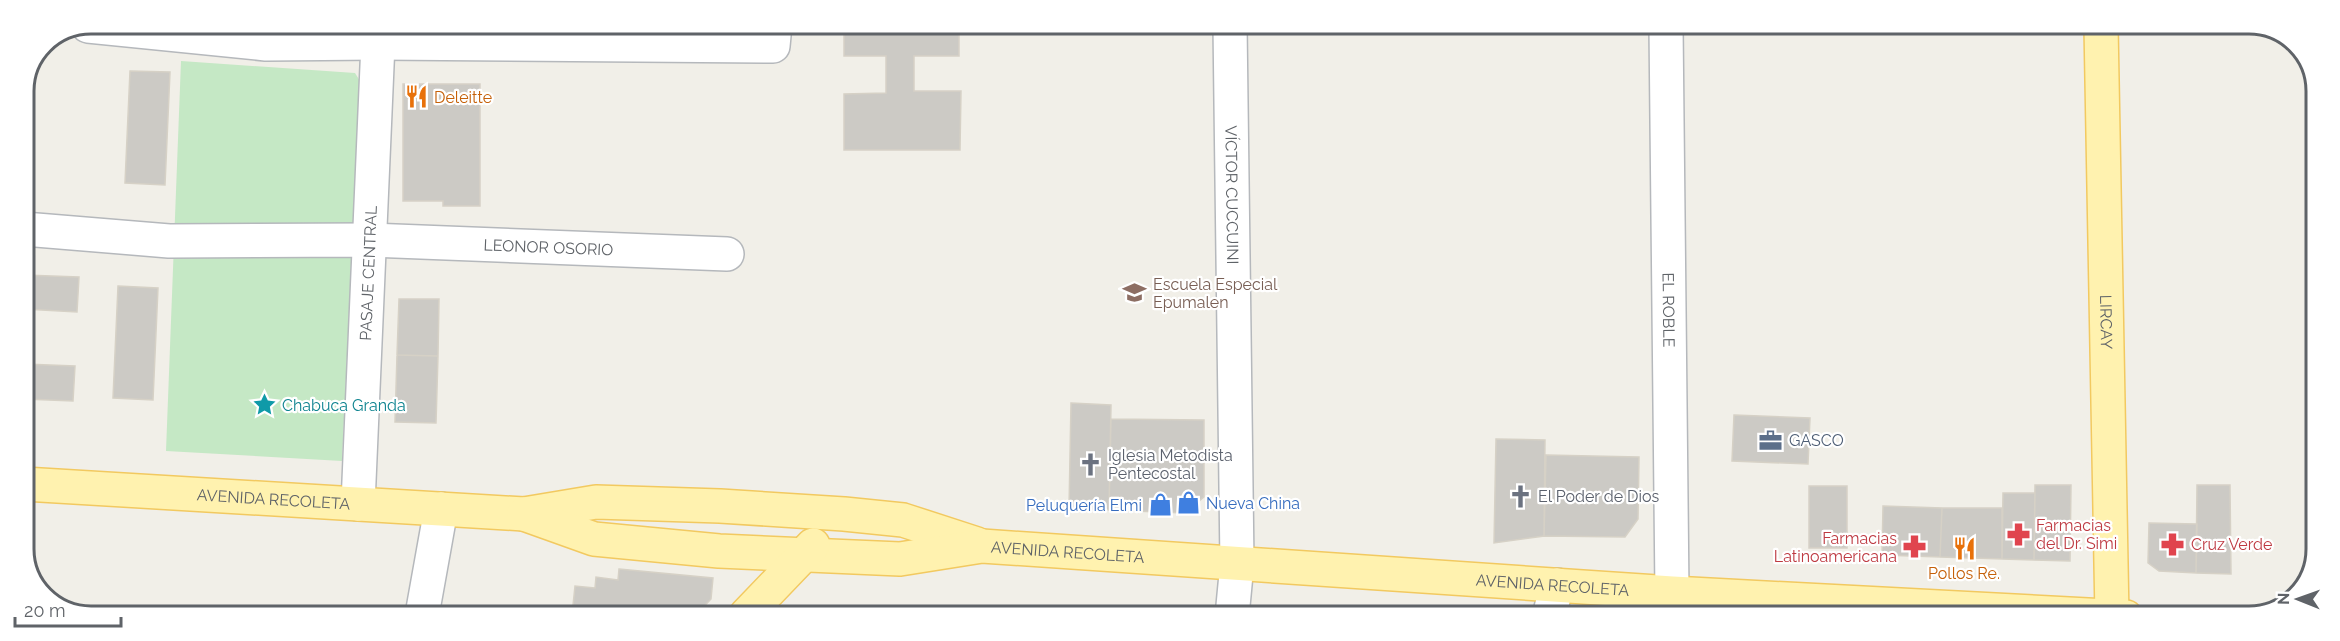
<svg xmlns="http://www.w3.org/2000/svg" width="2340" height="641" font-family="Raleway,sans-serif">
  <style>
    .green { fill: #c5e8c5 }
    .building { fill: #cccac5; stroke: #d6d1c6; stroke-width: 1.5 }
    .lines { fill: none; stroke-linecap: round; stroke-linejoin: round }
    .minor-casing { stroke: #b5b8bc; stroke-width: 36 }
    .major-casing { stroke: #f2c960; stroke-width: 36 }
    .minor { stroke: #fff; stroke-width: 33 }
    .major { stroke: #fff2af; stroke-width: 33 }
    .labels { text-anchor: middle; dominant-baseline: central; stroke-width: 4.5; stroke-linejoin: round; paint-order: stroke }
    .food-label { font-size: 16px; fill: #c56008; stroke: #fff; text-anchor: start }
    .street-label { font-size: 16px; fill: #5f6368; stroke: #fff }
    .education-label { font-size: 16px; fill: #785e54; stroke: #fff; text-anchor: start }
    .culture-label { font-size: 16px; fill: #0d838f; stroke: #fff; text-anchor: start }
    .service-label { font-size: 16px; fill: #4e5e75; stroke: #fff; text-anchor: start }
    .worship-label { font-size: 16px; fill: #5b616d; stroke: #fff; text-anchor: start }
    .shop-label { font-size: 16px; fill: #366cbe; stroke: #fff; text-anchor: start }
    .health-label { font-size: 16px; fill: #be3a42; stroke: #fff; text-anchor: start }
    .rim { fill: none; stroke: #5f6368; stroke-width: 3 }
  </style>
  <rect width="100%" height="100%" fill="#f1efe8"/>
  <path class="green" d="M181 61 355 73 360 81 342 461 166 451Z"/>
  <path class="building" d="M844 25H959V56H914V91H961L960 150H844V94L886 93V56H844Z
    M130 71 170 72 165 185 125 183Z
    M403 84H480V206H443V201H403Z
    M24 275 79 277 77 312 24 309Z
    M118 286 158 288 153 400 113 398Z
    M399 299H439L438 356 397 355Z
    M397 355 438 356 436 423 395 422Z
    M24 364 75 366 73 401 24 399Z
    M1071 403 1111 405 1109 510 1069 509Z
    M1734 415 1810 418 1808 464 1732 461Z
    M1111 419 1204 420V497L1185 513 1109 510Z
    M1496 439 1545 440 1544 536 1494 543Z
    M1546 455 1639 457 1638 519 1625 537 1544 536Z
    M2035 485H2071L2070 561 2034 560Z
    M2197 485H2230L2231 574 2196 573Z
    M1809 486H1847V548H1809Z
    M2003 493H2035L2034 560 2002 559Z
    M1883 506 1942 508 1940 557 1882 555Z
    M1942 508H2002V559L1940 557Z
    M2149 523 2197 524 2196 573 2159 571 2148 563Z
    M619 569 713 578 711 599 696 615H572L575 586 595 588 596 577 618 580Z"/>
  <g class="lines">
    <defs>
      <g id="minor">
        <path id="s1" d="M1230 25 1237 564 1232 616"/>
        <path d="M88 26 266 44 378 43 773 46 775 25"/>
        <path id="s2" d="M1666 26 1672 593"/>
        <path id="s3" d="M24 229 169 241 370 240 727 254"/>
        <path id="s4" d="M358 504 378 43"/>
        <path d="M422 615 441 509"/>
        <path d="M1549 616 1557 585"/>
      </g>
      <g id="major">
        <path id="s5" d="M2101 26 2112 617"/>
        <path id="s6" d="M24 484 524 514 596 502 720 506 844 514 903 520 977 544"/>
        <path id="s7" d="M524 514 594 539 719 551 900 559 982 546 1672 593 2126 617"/>
        <path d="M746 615 813 545"/>
      </g>
    </defs>
    <use href="#minor" class="minor-casing"/>
    <use href="#major" class="major-casing"/>
    <use href="#minor" class="minor"/>
    <use href="#major" class="major"/>
  </g>
  <defs>
    <symbol id="restaurant-bare" viewBox="-9 -9 18 18"><path d="M-5-6h1v4h1v-4h1v4h1v-4h1v5L-1.5 .5V6h-2V.5L-5-1ZM5-6V6H3V1.5H1.5Q1.5-4 5-6Z" fill="#e8710a" stroke="#fff" stroke-width="2.5" paint-order="stroke"/></symbol>
    <symbol id="school-bare" viewBox="-9 -9 18 18"><path d="M0-5L7-2L0 1L-7-2ZM-4 1L0 2.5L4 1V4Q0 6-4 4Z" fill="#8d6e63" stroke="#fff" stroke-width="2.5" paint-order="stroke"/></symbol>
    <symbol id="sight-bare" viewBox="-9 -9 18 18"><path d="M0-6L1.8-2.2L6-1.7L2.9 1.2L3.7 5.4L0 3.3L-3.7 5.4L-2.9 1.2L-6-1.7L-1.8-2.2Z" fill="#0f9aa8" stroke="#fff" stroke-width="2.5" paint-order="stroke"/></symbol>
    <symbol id="office-bare" viewBox="-9 -9 18 18"><path d="M-6-3h4V-5.5h4V-3h4V5H-6ZM-1-4.5V-3h2v-1.5ZM-6 0V1H6V0Z" fill="#5c6f8a" stroke="#fff" stroke-width="2.5" paint-order="stroke"/></symbol>
    <symbol id="church-bare" viewBox="-9 -9 18 18"><path d="M-1.2-6h2.4v3.5h3.3v2.4h-3.3V6h-2.4V-.1h-3.3v-2.4h3.3Z" fill="#6b7280" stroke="#fff" stroke-width="2.5" paint-order="stroke"/></symbol>
    <symbol id="shop-bare" viewBox="-9 -9 18 18"><path d="M-5-2.5h2.3a2.7 3.5 0 0 1 5.4 0H5L5.5 6h-11ZM-1.5-2.5h3a1.5 2.3 0 0 0-3 0Z" fill="#3f7fe0" stroke="#fff" stroke-width="2.5" paint-order="stroke"/></symbol>
    <symbol id="pharmacy-bare" viewBox="-9 -9 18 18"><path d="M-2-6h4v4h4v4h-4v4h-4v-4h-4v-4h4Z" fill="#e0444e" stroke="#fff" stroke-width="2.5" paint-order="stroke"/></symbol>
  </defs>
  <g fill-rule="evenodd">
    <use href="#restaurant-bare" x="400" y="80" width="33" height="33"/>
    <use href="#school-bare" x="1118" y="276" width="33" height="33"/>
    <use href="#sight-bare" x="248" y="388" width="33" height="33"/>
    <use href="#office-bare" x="1754" y="424" width="33" height="33"/>
    <use href="#church-bare" x="1074" y="448" width="33" height="33"/>
    <use href="#church-bare" x="1504" y="480" width="33" height="33"/>
    <use href="#shop-bare" x="1172" y="486" width="33" height="33"/>
    <use href="#shop-bare" x="1144" y="488" width="33" height="33"/>
    <use href="#pharmacy-bare" x="2002" y="518" width="33" height="33"/>
    <use href="#pharmacy-bare" x="2156" y="528" width="33" height="33"/>
    <use href="#pharmacy-bare" x="1898" y="530" width="33" height="33"/>
    <use href="#restaurant-bare" x="1948" y="532" width="33" height="33"/>
  </g>
  <g class="labels">
    <g class="food-label">
      <text x="434" y="97">Deleitte</text>
      <text x="1964" y="573" text-anchor="middle">Pollos Re.</text>
    </g>
    <g class="street-label">
      <text stroke="none"><textPath href="#s1" startOffset="170">VÍCTOR CUCCUINI</textPath></text>
      <text stroke="none"><textPath href="#s3" startOffset="525">LEONOR OSORIO</textPath></text>
      <text stroke="none"><textPath href="#s4" startOffset="231">PASAJE CENTRAL</textPath></text>
      <text stroke="none"><textPath href="#s2" startOffset="284">EL ROBLE</textPath></text>
      <text stroke="none"><textPath href="#s5" startOffset="296">LIRCAY</textPath></text>
      <text stroke="none"><textPath href="#s6" startOffset="250">AVENIDA RECOLETA</textPath></text>
      <text stroke="none"><textPath href="#s7" startOffset="550">AVENIDA RECOLETA</textPath></text>
      <text stroke="none"><textPath href="#s7" startOffset="1036">AVENIDA RECOLETA</textPath></text>
    </g>
    <g class="education-label">
      <text x="1153" y="284">Escuela Especial<tspan x="1153" dy="18">Epumalen</tspan></text>
    </g>
    <g class="culture-label">
      <text x="282" y="405">Chabuca Granda</text>
    </g>
    <g class="service-label">
      <text x="1789" y="440">GASCO</text>
    </g>
    <g class="worship-label">
      <text x="1108" y="455">Iglesia Metodista<tspan x="1108" dy="18">Pentecostal</tspan></text>
      <text x="1538" y="496">El Poder de Dios</text>
    </g>
    <g class="shop-label">
      <text x="1206" y="503">Nueva China</text>
      <text x="1142" y="505" text-anchor="end">Peluquería Elmi</text>
    </g>
    <g class="health-label">
      <text x="2036" y="525">Farmacias<tspan x="2036" dy="18">del Dr. Simi</tspan></text>
      <text x="1897" y="538" text-anchor="end">Farmacias<tspan x="1897" dy="18">Latinoamericana</tspan></text>
      <text x="2191" y="544">Cruz Verde</text>
    </g>
  </g>
  <path d="M0 0H2340V641H0ZM91 34H2249A57 57 0 0 1 2306 91V549A57 57 0 0 1 2249 606H91A57 57 0 0 1 34 549V91A57 57 0 0 1 91 34Z" fill="#fff" fill-rule="evenodd"/>
  <path class="rim" d="M91 34H2249A57 57 0 0 1 2306 91V549A57 57 0 0 1 2249 606H91A57 57 0 0 1 34 549V91A57 57 0 0 1 91 34Z"/>
  <g transform="translate(2298 599) rotate(271)" stroke="#ffffff" stroke-width="4.5" paint-order="stroke">
  <path d="M0-4.5L10 22L0 15L-10 22Z" fill="#5f6368"/>
  <text y="-9" font-size="16" font-weight="bold" text-anchor="middle" fill="#5f6368">N</text>
  </g>
  <path d="M15 617v9h106v-9" fill="none" stroke="#5f6368" stroke-width="3"/>
  <text x="24" y="617" font-size="18" fill="#5f6368" stroke="#ffffff" stroke-width="4.5" paint-order="stroke">20 m</text>
</svg>
